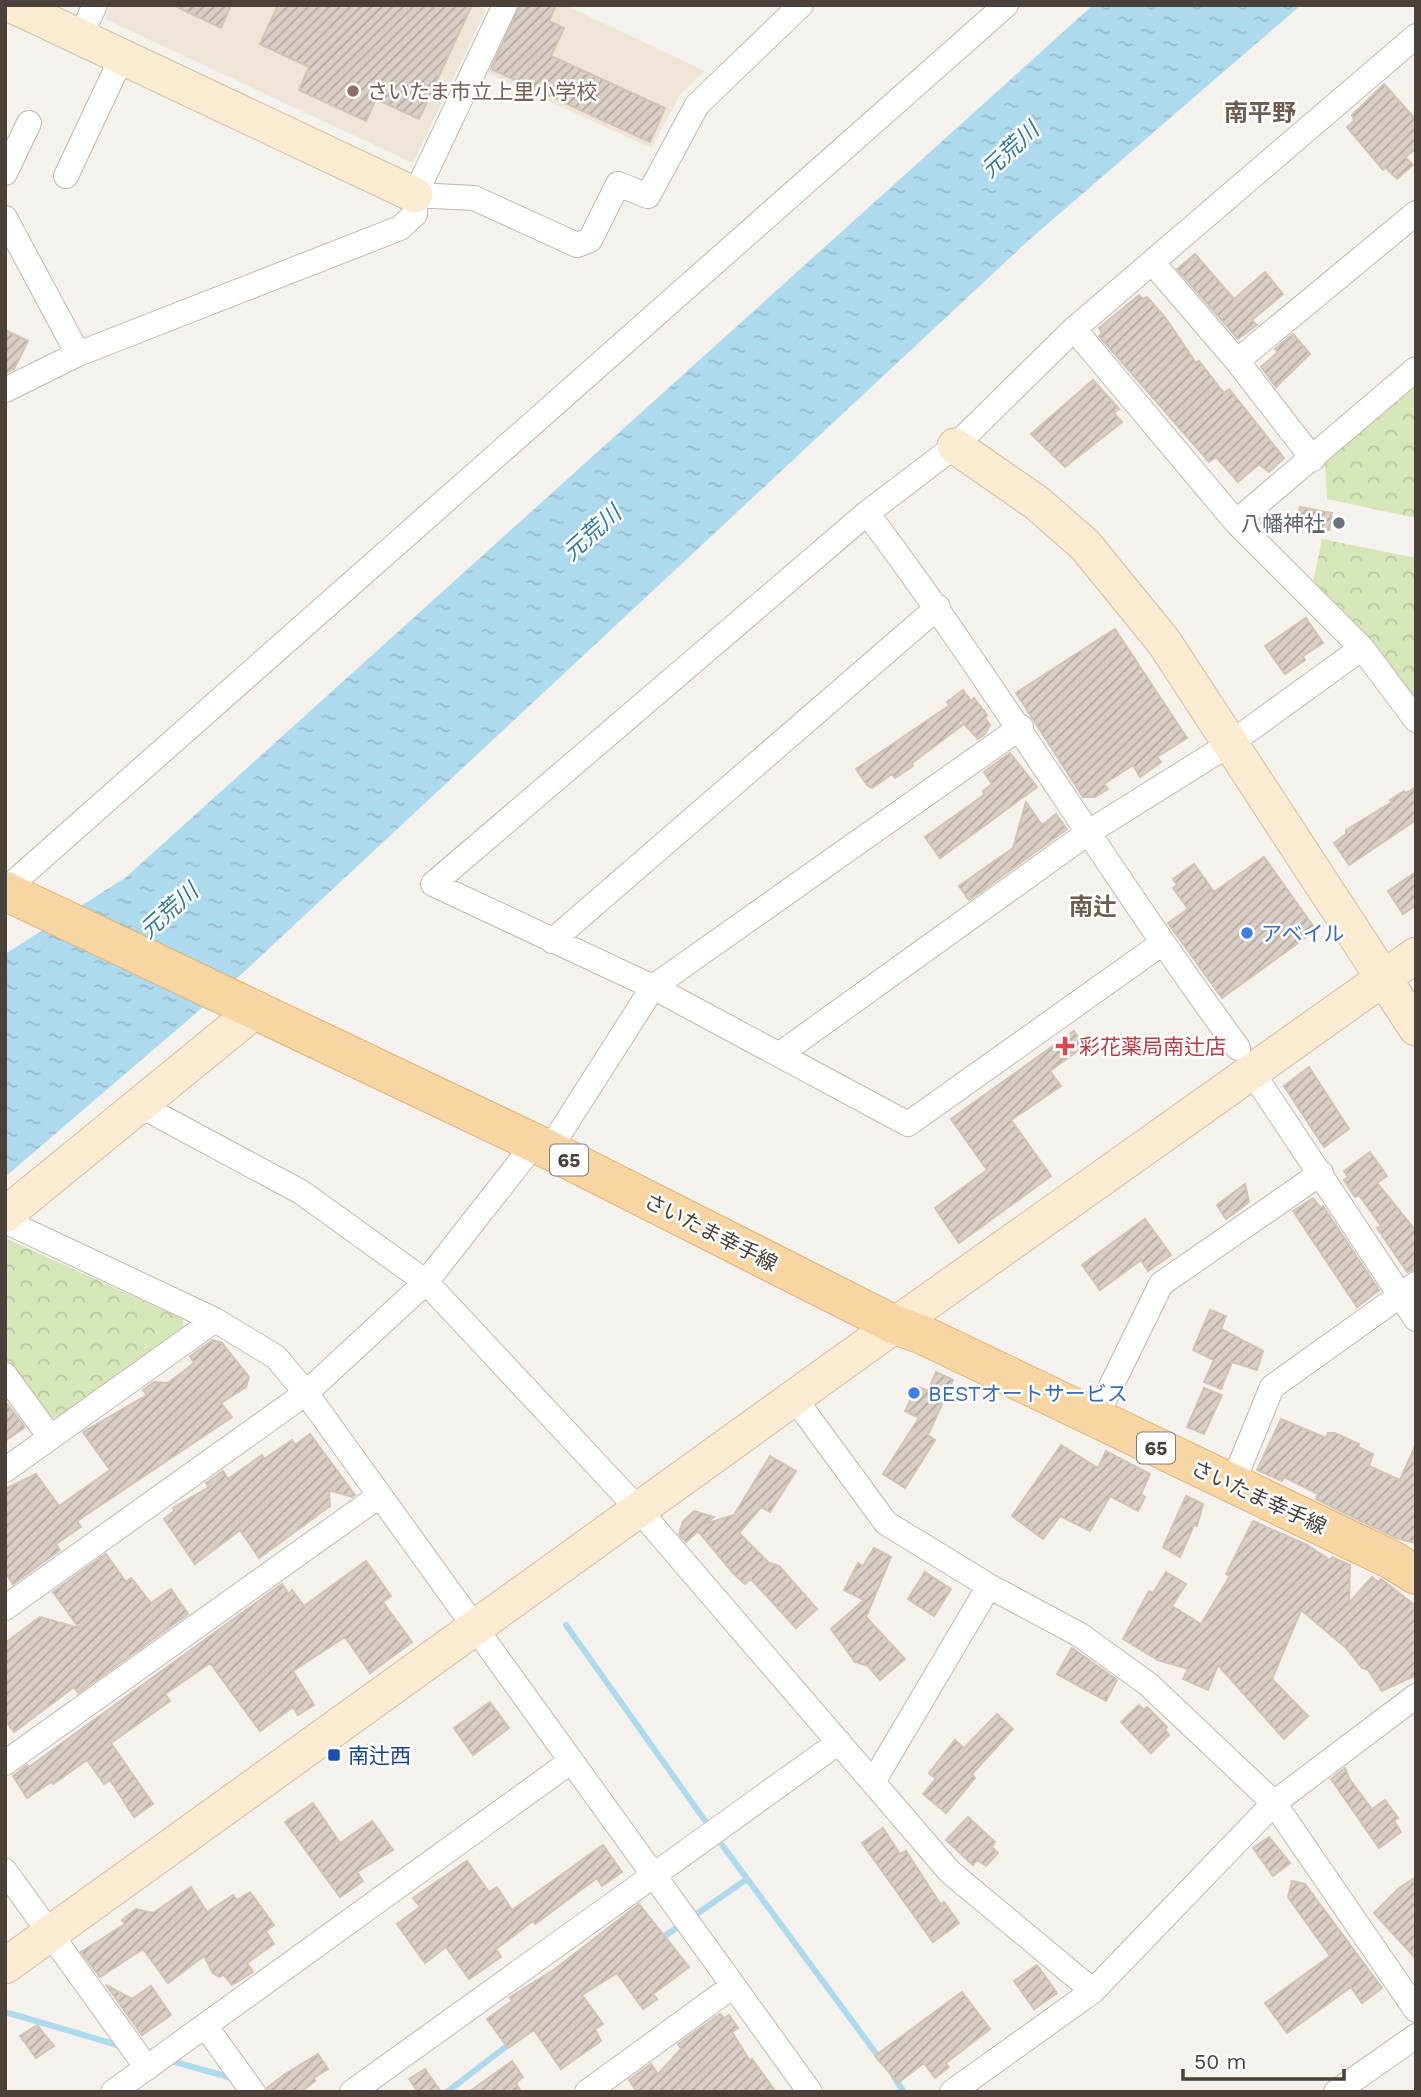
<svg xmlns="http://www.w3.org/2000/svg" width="1421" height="2097" font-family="'Work Sans','Noto Sans JP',sans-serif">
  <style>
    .education { fill: #ede5d8 }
    .park { fill: url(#park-crowns) }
    .water { fill: url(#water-ripples) }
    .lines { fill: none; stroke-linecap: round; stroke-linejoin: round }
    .stream { stroke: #aedaed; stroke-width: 6 }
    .building { fill: url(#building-hatch); stroke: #d1c3b6; stroke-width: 2 }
    .street-casing { stroke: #c0b8af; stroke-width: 26 }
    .secondary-casing { stroke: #d2bf9f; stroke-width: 37 }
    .primary-casing { stroke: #ddb173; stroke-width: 40 }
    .street { stroke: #fff; stroke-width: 24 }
    .secondary { stroke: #fbecd1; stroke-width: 35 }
    .primary { stroke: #f8d6a3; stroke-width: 38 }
    .education-dot { fill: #8d6e63; stroke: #fff; stroke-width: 2.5 }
    .worship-dot { fill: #6b7280; stroke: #fff; stroke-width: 2.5 }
    .shop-dot { fill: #3f7fe0; stroke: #fff; stroke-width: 2.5 }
    .health-dot { fill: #e0444e; stroke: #fff; stroke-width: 2.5 }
    .transit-dot { fill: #1a4fb4; stroke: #fff; stroke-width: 2.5 }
    .labels { text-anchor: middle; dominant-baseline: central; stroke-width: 5; stroke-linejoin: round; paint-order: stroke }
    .shield { fill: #fff; stroke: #807b75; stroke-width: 2 }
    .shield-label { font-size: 19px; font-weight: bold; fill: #4a423a }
    .education-label { font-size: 21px; fill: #785e54; stroke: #fff; text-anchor: start }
    .worship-label { font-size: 21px; fill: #5b616d; stroke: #fff; text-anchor: end }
    .shop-label { font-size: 21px; fill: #366cbe; stroke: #fff; text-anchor: start }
    .health-label { font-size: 21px; fill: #be3a42; stroke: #fff; text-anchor: start }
    .street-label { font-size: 21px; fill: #4a423a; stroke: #fff }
    .transit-label { font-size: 21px; fill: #164399; stroke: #fff; text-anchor: start }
    .water-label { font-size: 23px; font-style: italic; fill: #337998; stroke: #fff }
    .quarter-label { font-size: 24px; font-weight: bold; fill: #6c5f52; stroke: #fff }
  </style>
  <defs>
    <pattern id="park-crowns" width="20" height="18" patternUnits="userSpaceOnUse" patternTransform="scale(1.75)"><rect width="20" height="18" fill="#d7e6b9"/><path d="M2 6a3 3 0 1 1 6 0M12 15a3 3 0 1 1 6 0" fill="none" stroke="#bac6a0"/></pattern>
    <pattern id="water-ripples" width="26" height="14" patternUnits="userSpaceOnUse" patternTransform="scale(1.75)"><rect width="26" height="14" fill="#aedaed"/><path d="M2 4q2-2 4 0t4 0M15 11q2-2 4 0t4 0" fill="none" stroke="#97bccc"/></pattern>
    <pattern id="building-hatch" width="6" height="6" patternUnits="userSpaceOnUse" patternTransform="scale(1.75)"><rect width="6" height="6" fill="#d9cfc6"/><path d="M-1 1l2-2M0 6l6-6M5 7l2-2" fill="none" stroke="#b2aaa2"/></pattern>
  </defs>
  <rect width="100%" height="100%" fill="#f5f2ed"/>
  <path class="education" d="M111 5H488L413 163 105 19Z
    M518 5H565L705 71 681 93 651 148 487 73Z"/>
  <path class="park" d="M1416 383V518L1327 499 1325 461Z
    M1322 539 1416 558V712L1313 582Z
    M5 1238 183 1319 184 1329 63 1418 47 1417 5 1358Z"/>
  <path class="water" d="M1093 5H1301L1029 240 245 971 5 1177V954L125 878Z"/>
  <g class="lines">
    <path class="stream" d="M566 1625 711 1829
      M717 1838 881 2060
      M691 1918 747 1879
      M659 1940 682 1924
      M5 2012 121 2046
      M168 2060 232 2078
      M894 2077 904 2092
      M447 2092 512 2042"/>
  </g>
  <path class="building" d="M173 5H231L221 28Z
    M278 5H472L419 119 376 99 366 121 299 90 309 67 260 44Z
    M520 5H556L549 21 564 28 551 56 665 108 650 142 491 69Z
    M1384 84 1416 120V149L1405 157 1413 165 1397 179 1386 168 1383 170 1347 127 1354 121 1352 115Z
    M1195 254 1234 299 1265 272 1283 294 1252 320 1257 325 1238 339 1177 269Z
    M1139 295 1143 299 1147 297 1165 317 1196 363 1199 361 1224 393 1229 389 1284 458 1269 472 1259 464 1238 482 1216 457 1209 462 1099 336 1102 333 1099 328Z
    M5 330 28 341 14 369 5 373Z
    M1293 334 1310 354 1276 387 1261 367 1278 352 1275 349Z
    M1093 380 1119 409 1114 413 1122 422 1065 467 1031 434Z
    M1300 507 1332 513 1329 530 1297 524Z
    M1306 618 1323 643 1303 656 1305 660 1285 674 1265 646Z
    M1115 629 1187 738 1157 757 1161 762 1140 777 1133 765 1104 784 1108 789 1095 797H1083L1016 693Z
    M963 690 971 701 974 698 987 715 985 718 990 725 985 734 978 739 964 724 912 763 913 766 895 778 892 774 872 788 867 785 856 769 950 705 947 702Z
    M1010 753 1037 787 940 858 925 837 984 795 983 791 992 784 984 772Z
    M1416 787V820L1349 865 1334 843 1346 834V830L1392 802 1390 800 1404 791 1406 793Z
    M1026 802 1042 825 1056 814 1067 829 969 900 959 886 1013 848Z
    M1264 857 1316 930 1222 998 1168 923 1188 909 1173 888 1177 885 1173 879 1194 864 1214 892Z
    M1416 872V905L1403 914 1388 891Z
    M1074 1031 1084 1046 1050 1071 1061 1086 1011 1120 1051 1176 959 1243 935 1208 987 1170 951 1119Z
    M1309 1067 1349 1129 1324 1147 1284 1086Z
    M1370 1152 1387 1176 1377 1183 1416 1231V1269L1407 1272 1377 1228 1381 1226 1359 1195 1355 1197 1344 1180 1348 1177 1344 1171Z
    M1245 1184 1249 1202 1226 1219 1217 1205Z
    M1313 1198 1320 1207 1323 1206 1379 1290 1357 1307 1293 1211Z
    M1145 1219 1171 1255 1148 1271 1141 1260 1100 1290 1082 1265Z
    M1210 1310 1226 1316 1221 1329 1263 1351 1257 1370 1232 1362 1221 1389 1204 1382 1214 1360 1193 1350Z
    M213 1340 222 1343 249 1377 246 1387 221 1403 232 1417 77 1521 81 1527 56 1544 60 1550 13 1584 5 1572V1489L36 1474 59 1506 110 1470 83 1432 147 1395 143 1390 154 1382 168 1383 194 1363 190 1356Z
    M936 1372 953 1380 928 1435 935 1440 905 1488 883 1474 919 1418 905 1411 917 1386 928 1391Z
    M1204 1388 1222 1395 1204 1434 1187 1427Z
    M5 1401 25 1427 5 1441Z
    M1281 1419 1326 1438 1328 1433H1335L1359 1444 1358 1447 1373 1454 1369 1466 1400 1480 1416 1444V1543L1396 1538 1336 1509 1316 1499 1318 1494 1284 1477 1282 1481 1257 1470Z
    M310 1434 355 1495 352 1497 329 1490 330 1506 259 1558 240 1530 195 1564 164 1519 174 1511 173 1508 209 1487 206 1483 223 1471 228 1479 262 1455 264 1459 292 1440 295 1445Z
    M1061 1445 1098 1468 1106 1451 1150 1474 1141 1494 1145 1497 1138 1511 1110 1496 1090 1531 1060 1516 1043 1539 1012 1516Z
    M770 1456 796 1471 770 1512 761 1507 739 1533 769 1563 779 1566 817 1609 796 1628 751 1579 745 1584 733 1573 698 1531 686 1542 679 1534 683 1521 694 1511 714 1517 705 1524 734 1515Z
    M1186 1496 1203 1504 1197 1526 1194 1525 1180 1557 1163 1547Z
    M1253 1521 1307 1545 1330 1560 1332 1557 1350 1565 1349 1603 1372 1577 1378 1582 1381 1579 1416 1606V1675L1382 1691 1368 1670 1362 1668 1346 1648 1301 1610 1272 1679 1308 1716 1284 1739 1218 1665 1208 1690 1183 1679 1188 1669 1158 1660 1123 1639 1149 1591 1153 1593 1166 1572 1186 1584 1172 1606 1201 1624 1230 1576 1226 1574Z
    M874 1548 891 1557 866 1617 905 1659 880 1680 868 1666 855 1662 831 1629 864 1600 844 1590 858 1563 863 1566Z
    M106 1554 126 1582 131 1578 151 1603 171 1589 188 1614 78 1693 74 1687 14 1732 5 1720V1643L40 1617 79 1628 53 1592Z
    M366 1561 391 1596 383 1602 412 1642 370 1673 345 1637 293 1671 314 1705 298 1715 293 1707 260 1731 210 1663 165 1694 170 1701 111 1743 153 1804 134 1817 110 1780 104 1784 87 1760 53 1784 51 1782 27 1798 13 1776 27 1765 29 1767 282 1584 289 1594 292 1590 304 1606Z
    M925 1572 951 1589 934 1616 908 1599Z
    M1072 1648 1117 1680 1106 1701 1057 1674Z
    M490 1702 509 1728 473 1755 454 1728Z
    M1139 1705 1144 1710 1147 1707 1167 1727 1165 1730 1169 1735 1151 1753 1121 1722Z
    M997 1714 1013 1729 972 1774 975 1778 946 1813 923 1794 936 1779 929 1773 955 1740 964 1748Z
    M1345 1768 1350 1780 1372 1809 1385 1800 1398 1818 1394 1821 1401 1832 1379 1848 1331 1779Z
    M313 1803 340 1843 372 1821 393 1850 357 1872 363 1881 340 1897 285 1822Z
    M968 1817 995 1842 992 1847 998 1853 986 1866 977 1860 973 1865 946 1840Z
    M883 1828 900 1854 906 1851 941 1905 944 1902 959 1923 933 1942 862 1843Z
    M1269 1837 1290 1863 1273 1876 1253 1848Z
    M603 1845 622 1872 602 1886 597 1878 535 1924 533 1921 496 1949 501 1957 469 1979 446 1947 425 1963 397 1924 420 1907 413 1898 467 1861 489 1892 497 1887 512 1910Z
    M1416 1877V1959L1374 1913 1399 1888Z
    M1292 1881 1305 1884 1382 1988 1362 2003 1351 1987 1287 2033 1265 2003 1330 1956 1288 1897Z
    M191 1887 207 1912 233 1895 237 1900 250 1892 274 1925 266 1931 274 1944 247 1963 253 1972 232 1985 224 1975 219 1977 213 1973 204 1956 168 1983 143 1949 100 1977 81 1952 125 1924 122 1920 136 1909 153 1913Z
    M639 1904 689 1967 653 1994 657 1999 643 2009 617 1973 582 1995 603 2024 595 2029 601 2041 561 2069 534 2030 508 2048 487 2019 512 2001 510 1997 555 1969Z
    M1037 1965 1057 1993 1034 2009 1014 1981Z
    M106 1985 132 1999 151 1986 171 2015 142 2035Z
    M962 1992 990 2029 946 2063 949 2067 935 2078 924 2063 898 2083 875 2056Z
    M720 2014 724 2018 729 2015 738 2028 732 2032 750 2061 752 2059 776 2092H637L629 2080 651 2064 658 2074 681 2049 678 2044Z
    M37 2025 54 2046 36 2058 20 2036Z
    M318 2054 328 2069 314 2078 315 2081 301 2092H268L267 2088 285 2074Z
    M512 2061 523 2077 516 2083 521 2092H469Z
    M425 2069 441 2092H418L409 2079Z"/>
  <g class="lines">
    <defs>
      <path id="street" d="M80 37 95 5
        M5 173 29 123
        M66 176 122 57
        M415 195 474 198 577 245 590 240 618 184 648 196 697 105 801 5
        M5 218 78 354
        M1152 262 1237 361 1313 459
        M1074 329 1236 522 1362 648 1416 720
        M1237 361 1416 213
        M5 390 78 354 400 228 415 214V195L505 5
        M867 513C998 687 1109 873 1238 1048
        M1236 522 1416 369
        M5 890 1006 5
        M552 941 938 607
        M1161 944 908 1124 653 987 433 884 867 513 955 446 1074 329 1416 36
        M780 1054 1089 832 1228 745 1362 648
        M1262 1087 1416 1319
        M141 1106 301 1192 426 1282 639 1510 950 1872 1093 1991
        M549 1150 653 987 1021 727
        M5 1221 215 1320 276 1357 306 1393 810 2092
        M5 1375 50 1437
        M795 1399 886 1523 989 1586 1080 1635 1148 1684 1274 1803 1416 2010
        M1095 1419 1161 1284 1321 1173
        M5 1470 215 1320
        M1232 1485 1272 1387 1416 1284
        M5 1608 306 1393 426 1282 535 1143
        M5 1763 379 1496
        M873 1782 989 1586
        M5 1871 147 2068
        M206 2027 253 2092
        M113 2092 570 1762
        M352 2092 839 1742
        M587 2092 733 1986
        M952 2092 1093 1991 1274 1803 1416 1696
        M1336 2092 1416 2036"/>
      <path id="secondary" d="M12 5 415 195
        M955 446 1037 503 1085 545 1164 642 1416 1028
        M5 1215 257 1009
        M5 1966 895 1325 1416 955"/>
      <path id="primary" d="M5 891 549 1150 895 1325 923 1335 1392 1560 1416 1575"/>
    </defs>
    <use href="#street" class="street-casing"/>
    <use href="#secondary" class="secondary-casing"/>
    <use href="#primary" class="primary-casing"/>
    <use href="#street" class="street"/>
    <use href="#secondary" class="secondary"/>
    <use href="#primary" class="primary"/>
  </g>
  <circle class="education-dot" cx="353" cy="91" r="7"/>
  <circle class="worship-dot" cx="1339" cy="523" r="7"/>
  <g class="shop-dot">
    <circle cx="1247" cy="933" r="7"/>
    <circle cx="914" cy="1393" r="7"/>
  </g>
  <path class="health-dot" d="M1061.5 1035.5h7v7h7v7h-7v7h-7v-7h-7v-7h7z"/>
  <rect class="transit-dot" x="327" y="1748" width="14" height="14" rx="3.5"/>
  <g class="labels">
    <g class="shield">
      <rect x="550" y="1144.5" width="38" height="31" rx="5"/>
      <rect x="1137" y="1432.5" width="38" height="31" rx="5"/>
    </g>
    <g class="shield-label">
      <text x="569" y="1160">65</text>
      <text x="1156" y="1448">65</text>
    </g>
    <g class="education-label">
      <text x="367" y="91">さいたま市立上里小学校</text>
    </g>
    <g class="worship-label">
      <text x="1325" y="523">八幡神社</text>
    </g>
    <g class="shop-label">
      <text x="1261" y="933">アベイル</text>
      <text x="928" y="1393">BESTオートサービス</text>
    </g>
    <g class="health-label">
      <text x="1079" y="1046">彩花薬局南辻店</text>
    </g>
    <g class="street-label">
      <text transform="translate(711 1232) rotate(27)">さいたま幸手線</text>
      <text transform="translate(1259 1497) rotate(25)">さいたま幸手線</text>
    </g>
    <g class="transit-label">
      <text x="348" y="1755">南辻西</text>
    </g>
    <g class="water-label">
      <text transform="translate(1010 150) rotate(-43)">元荒川</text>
      <text transform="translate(592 533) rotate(-42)">元荒川</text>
      <text transform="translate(169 911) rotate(-42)">元荒川</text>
    </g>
    <g class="quarter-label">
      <text x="1260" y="113">南平野</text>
      <text x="1093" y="907">南辻</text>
    </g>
  </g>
  <rect width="1421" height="2097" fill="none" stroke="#4a423a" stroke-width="14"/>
  <path d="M1183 2069v10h161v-10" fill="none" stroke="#4a423a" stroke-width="3.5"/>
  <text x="1194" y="2069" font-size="21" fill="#4a423a" stroke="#ffffff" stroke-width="5" paint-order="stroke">50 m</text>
</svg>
